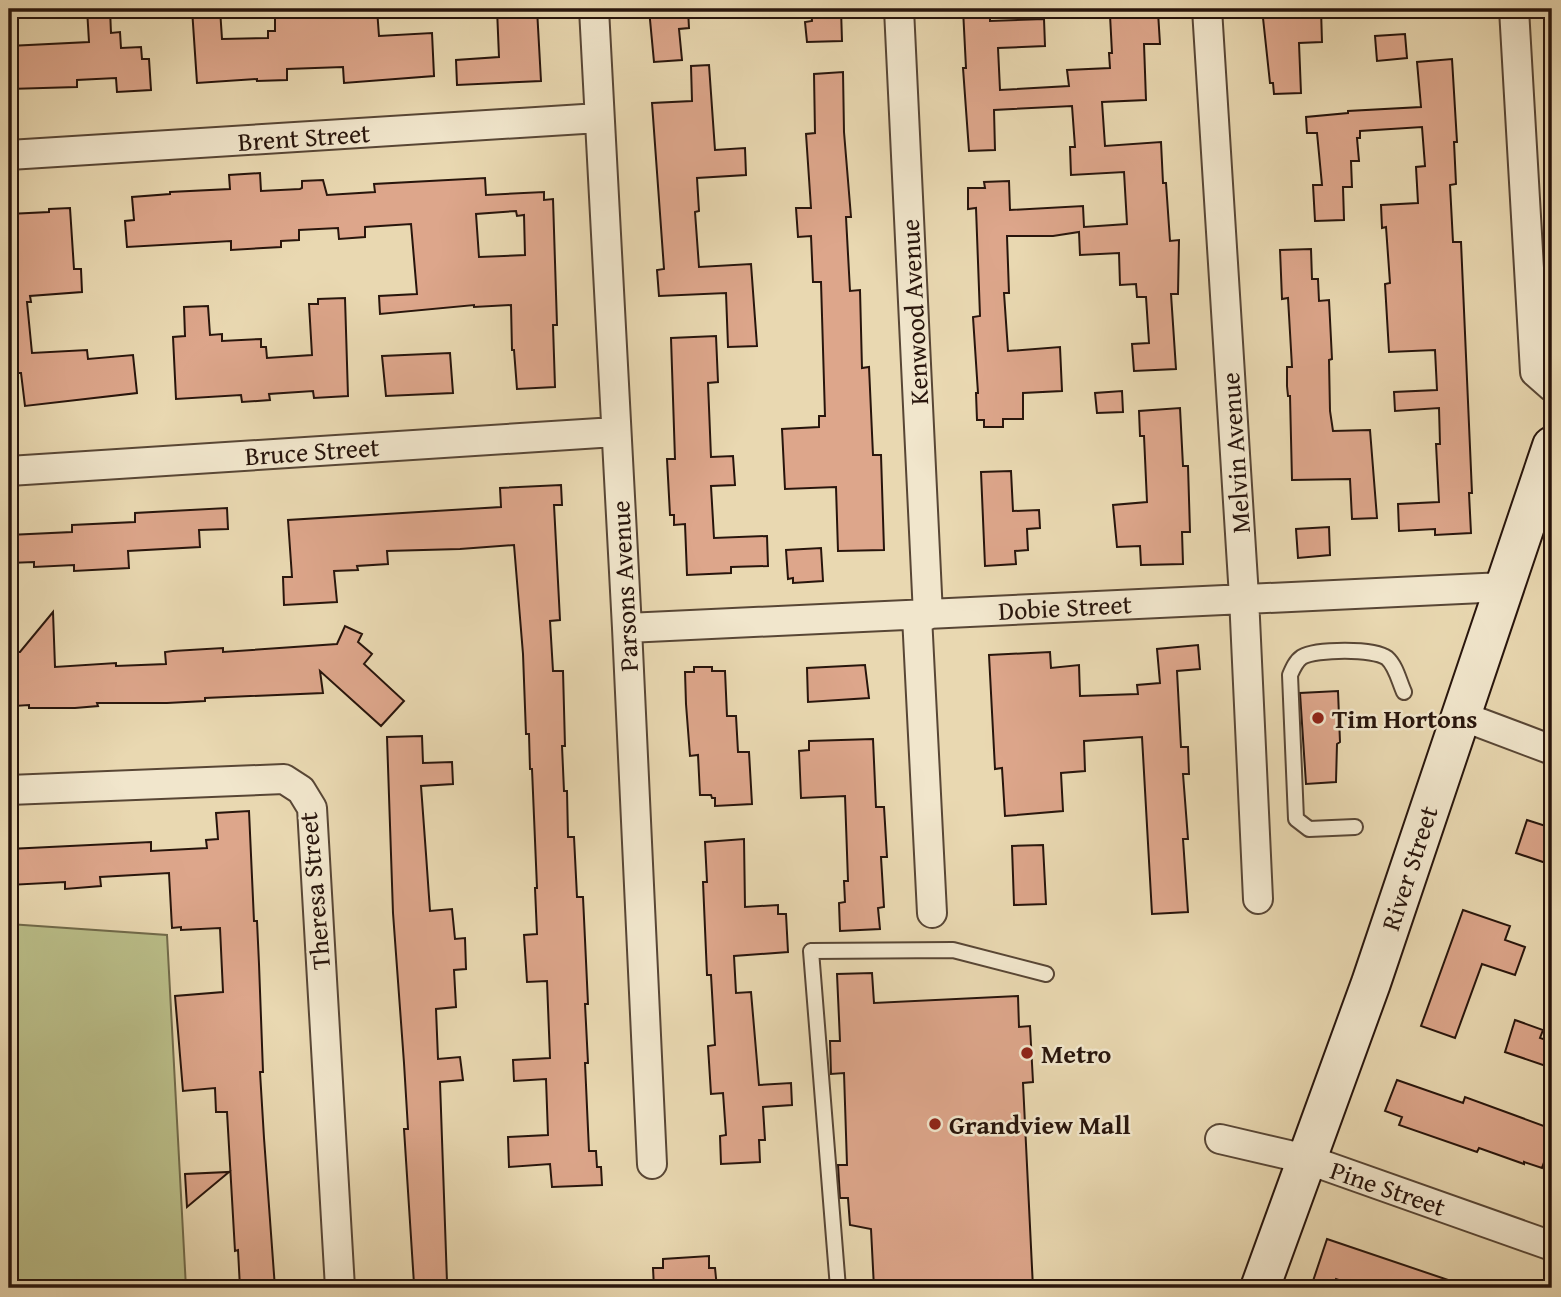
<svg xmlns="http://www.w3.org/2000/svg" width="1561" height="1297" font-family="'Gentium Book Plus',serif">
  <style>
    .green { fill: #babe89; stroke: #716a4a; stroke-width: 2 }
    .building { fill: #dda68b; stroke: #28150c; stroke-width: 2; fill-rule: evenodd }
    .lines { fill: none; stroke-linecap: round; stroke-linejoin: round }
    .service-casing { stroke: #584635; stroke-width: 18 }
    .minor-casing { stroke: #584635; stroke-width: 32 }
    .secondary-casing { stroke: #28150c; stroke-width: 42 }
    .service { stroke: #f1e6cc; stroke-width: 14 }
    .minor { stroke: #f1e6cc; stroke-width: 28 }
    .secondary { stroke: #f1e6cc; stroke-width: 38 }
    .poi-dot { fill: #8f2418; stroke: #f1e6cc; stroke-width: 2.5 }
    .labels { text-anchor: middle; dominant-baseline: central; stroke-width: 5; stroke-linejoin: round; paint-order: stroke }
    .street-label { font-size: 26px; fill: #28150c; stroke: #f1e6cc }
    .poi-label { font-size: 26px; font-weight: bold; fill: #28150c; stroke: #f1e6cc; text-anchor: start }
  </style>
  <rect width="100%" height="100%" fill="#e9d8b1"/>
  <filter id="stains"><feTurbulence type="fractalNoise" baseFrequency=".00286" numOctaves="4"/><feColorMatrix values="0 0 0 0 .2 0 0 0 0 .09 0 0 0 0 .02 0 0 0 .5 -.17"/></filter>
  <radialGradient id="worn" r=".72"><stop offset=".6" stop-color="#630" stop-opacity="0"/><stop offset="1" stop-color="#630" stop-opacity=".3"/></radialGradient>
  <path class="green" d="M9 924 167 935 186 1288H120L105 1282 43 1288H9Z"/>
  <path class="building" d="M87 9H110L111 33 120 32 121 48 141 47 142 59H149L151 90 117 92 116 78 77 80V87L9 89V46L89 42Z
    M192 9H220L222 39 268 38V31H275V11L377 9 379 36 432 33 434 76 344 83 343 67 287 69V80L257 81V79L197 83Z
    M497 9H537L541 81 457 85 456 60 499 57Z
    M649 9H688L689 28 679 29 682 60 654 62Z
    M811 9H841L842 41 807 42 805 22 812 21Z
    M963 9H990V21L1044 19 1045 46 998 48 1000 90 1069 86 1067 70 1110 68 1109 53H1112L1110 15 1158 12 1160 44H1144L1146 100 1102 102 1105 146 1161 142 1163 183H1166L1170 241 1179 240 1178 294H1171L1176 369 1134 371 1132 344 1149 343 1146 297H1137L1136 284 1120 285 1119 253 1080 255 1079 232 1053 236H1007L1009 293H1004L1008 351 1060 347 1062 391 1023 393V419H1003V427H984V420H977L976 393H978L973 317 980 316 976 208 968 209V188H985L984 182 1009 181 1010 210 1083 206 1084 227 1127 224 1124 172 1071 175 1070 147H1075L1072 106 994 110 995 150 969 151 963 68H966Z
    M1274 9H1321L1322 42 1299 43 1301 93 1274 94 1273 83H1270L1263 18 1275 17Z
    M1405 34 1407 58 1377 61 1375 36Z
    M1452 59 1457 142H1454L1456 184 1450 185 1453 242H1461L1472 493H1469L1471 533 1435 535V529L1399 531 1398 504 1439 502 1436 444H1440L1439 408 1395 411 1394 392 1437 390 1435 350 1389 352 1385 284 1390 283 1386 227 1382 228 1381 205 1418 203 1416 167 1425 166 1422 127 1360 131V138H1357L1359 161H1351L1352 187H1343L1344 220 1315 221 1313 185H1322L1317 133H1307L1306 117 1348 113V111L1421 107 1417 62Z
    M709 65 715 150 745 148 746 175 697 178 699 211 695 212 699 267 751 264 757 346 728 347 726 293 659 296 657 270 664 269 652 103 692 101 691 66Z
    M843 72 844 132 851 217H846L850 291 860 290 862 368 869 367 873 455H881L884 550 838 551 836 487 785 489 782 429 819 427V416H825L821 282H813L811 236 798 237 796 208H811L806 134 815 133 814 74Z
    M260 173 261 191 300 189 302 188V181L323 180 327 195 375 192 374 184 485 178 486 195 544 192V200L553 199 557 325H553L555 387 517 389 514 350H512L511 305 474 307V305L380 314 379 296 417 294 411 224 365 227V237L339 239 338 228 299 230V240L281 241V247L231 250V241L127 247 125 221 134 220 132 197 170 194V192L230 189 229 175ZM516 211 517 216 524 215 525 255 479 257 476 214Z
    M70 208 74 269H81L82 292 30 296 31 302H27L32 353 87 350 88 359 133 355 137 393 25 406 21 373H9V336H11L9 214 49 212V209Z
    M1311 249 1312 279H1318L1319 301 1329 300 1332 359 1329 360 1330 411 1333 431 1370 430 1377 518 1352 519 1350 479 1292 480 1290 396H1288L1287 386V367H1292L1288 298 1282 299 1280 250Z
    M345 298 348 396 314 398 313 391 269 394 270 400 242 402 241 395 176 399 173 337 185 336 184 307 208 306 210 335 222 334V341L261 339V347H266L267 358 312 355 309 304H318V299Z
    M716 336 718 382 708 383 711 457 733 456 735 485 711 486 714 538 767 536 768 566 731 567V573L687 575 685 524 674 525V515H670L667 459H675L671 338Z
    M450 353 453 393 386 396 382 356Z
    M1122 391 1123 412 1097 413 1095 393Z
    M1180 408 1183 466H1188L1190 532H1182L1183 564 1141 565 1140 546 1117 547 1113 505 1147 502 1144 436H1140L1139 411Z
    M1011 471 1013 511 1039 510 1040 528 1027 529 1028 550 1015 551 1016 564 985 566 981 472Z
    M561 485 562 505H554L560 620 550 621 553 671H563L565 746H562L564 791H567L568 837H574L577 897H583L588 1004H585L588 1063H585L589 1151H596L597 1167H601L602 1185 552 1187 550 1164 509 1167 508 1137 548 1135 546 1079 514 1081 513 1060 550 1058 547 981 527 982 524 935 537 934 535 888H537L532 769H530L529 734H526L523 654 514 545 460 549 387 551 388 564 357 566 358 570 334 571 337 602 284 605 283 577H292L288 520 501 507 500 488Z
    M227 508 228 529 199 530 200 547 128 551 129 568 74 571V565L34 567V562L9 563V535L72 532V525L135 522V513Z
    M1329 527 1330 555 1298 558 1296 529Z
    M821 548 823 581 793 583V578L788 579 786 550Z
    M53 612 55 667 116 663V666L166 664 165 652 173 651 223 648V652L337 644 345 626 362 634 358 642 372 654 364 664 404 701 381 726 320 671 323 693 205 698V701L167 703H97L98 706 75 708H29V705L14 706 12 652H20Z
    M1198 645 1200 669 1177 671 1181 747H1188L1189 774H1183L1188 839H1183L1188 912 1152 914 1142 737 1084 741 1085 771 1061 773 1063 811 1005 816 1002 768 995 769 989 655 1050 652 1051 668 1079 665 1080 696 1138 694 1137 685 1160 683 1157 649Z
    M865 665 869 698 808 702 807 668Z
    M694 667H712V671H725L727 716H736L738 752H749L752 804 715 806V798H712L711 795H700L698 755 690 756 686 704 685 672H694Z
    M1338 691 1340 742 1337 744 1336 782 1306 784 1300 693Z
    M422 736 423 763 452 762 453 784 421 786 426 854 430 911 452 909 455 939 465 938 466 969 454 970 456 1007 436 1009 438 1059 460 1057 463 1080 440 1082 447 1282 414 1284 404 1129H408L404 1063 393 913 387 737Z
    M873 739 876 807H884L887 857H881L884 907 878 908 880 929 840 931 839 903 845 902 844 881H848L845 796 801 798 799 751 809 750V741Z
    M249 811 254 921H257L259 964 263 1072H260L264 1138 275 1288H240L238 1250 235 1251 227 1112H216L215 1088 183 1091 175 996 223 992 220 928 181 930V927L172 928 169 873 100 877 101 886 65 889V882L9 885V849L151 842V851L207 848 206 840 218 839 216 813Z
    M1527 820 1552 828V865L1516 853Z
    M744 839 745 907 778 905V914H786L788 952 734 956 736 993 751 992 759 1085 791 1083 792 1105 763 1107 765 1140H759L760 1162 721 1164 720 1136 726 1135 723 1093 711 1094 708 1046 715 1045 711 975H707L703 882H707L705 842Z
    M1043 845 1046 904 1014 905 1012 846Z
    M1463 910 1510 926 1505 940 1525 947 1515 975 1482 964 1455 1038 1421 1026Z
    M872 973 874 1003 1018 996 1019 1027 1030 1026 1033 1082 1023 1083 1033 1288H874L871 1229 850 1225 848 1198H840L838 1165H847L844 1073 831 1074 830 1041H840L837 974Z
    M1515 1020 1543 1030 1540 1038 1552 1042V1068L1505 1052Z
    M1397 1080 1463 1103 1465 1097 1552 1129V1139L1542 1168 1524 1162V1164L1479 1148 1477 1152 1399 1125 1402 1117 1385 1111Z
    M229 1172 187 1207 185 1174Z
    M1327 1239 1463 1285V1288H1362L1336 1279 1333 1288 1312 1284Z
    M709 1256V1268H715L717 1288H654L653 1268H663V1259Z"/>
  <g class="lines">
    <defs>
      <path id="service" d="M1355 827 1309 829 1296 819 1290 675C1293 668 1296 661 1302 657 1316 649 1374 648 1387 658 1396 666 1399 681 1404 692
        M838 1288 811 951 953 950 1046 974"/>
      <path id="minor" d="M594 9 627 628 652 1164
        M899 9 928 615
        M1207 9 1244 597 1258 899
        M1514 9 1535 372 1552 387
        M9 155 599 118
        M9 471 615 432
        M917 616 932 913
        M627 628C919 616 1211 598 1504 587
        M1459 715 1552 750
        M9 790 284 779 301 790 312 808 340 1288
        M1220 1139 1306 1159 1552 1246"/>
      <path id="secondary" d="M1260 1288 1371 983 1552 446"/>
    </defs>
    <use href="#service" class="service-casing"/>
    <use href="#minor" class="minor-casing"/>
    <use href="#secondary" class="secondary-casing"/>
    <use href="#service" class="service"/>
    <use href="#minor" class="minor"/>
    <use href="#secondary" class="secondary"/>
  </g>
  <g class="poi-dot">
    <circle cx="1318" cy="718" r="7"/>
    <circle cx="1027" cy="1053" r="7"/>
    <circle cx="935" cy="1124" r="7"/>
  </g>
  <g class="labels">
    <g class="street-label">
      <text transform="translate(304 137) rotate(-4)">Brent Street</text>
      <text transform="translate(914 312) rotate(-93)">Kenwood Avenue</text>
      <text transform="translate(312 451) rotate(-4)">Bruce Street</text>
      <text transform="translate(1235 453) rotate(-94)">Melvin Avenue</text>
      <text transform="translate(624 586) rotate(-93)">Parsons Avenue</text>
      <text transform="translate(1065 607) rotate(-3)">Dobie Street</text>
      <text transform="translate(1409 868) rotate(-72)">River Street</text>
      <text transform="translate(314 891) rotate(-95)">Theresa Street</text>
      <text transform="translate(1388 1188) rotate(19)">Pine Street</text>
    </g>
    <g class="poi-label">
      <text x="1332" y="718">Tim Hortons</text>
      <text x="1041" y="1053">Metro</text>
      <text x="949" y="1124">Grandview Mall</text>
    </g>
  </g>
  <rect width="1561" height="1297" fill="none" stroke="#e9d8b1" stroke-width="35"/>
  <rect x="10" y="10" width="1540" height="1276" fill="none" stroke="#28150c" stroke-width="3.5"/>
  <rect x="18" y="18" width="1526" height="1262" fill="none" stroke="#28150c" stroke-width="2"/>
  <rect width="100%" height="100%" filter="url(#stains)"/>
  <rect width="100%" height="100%" fill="url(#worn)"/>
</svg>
